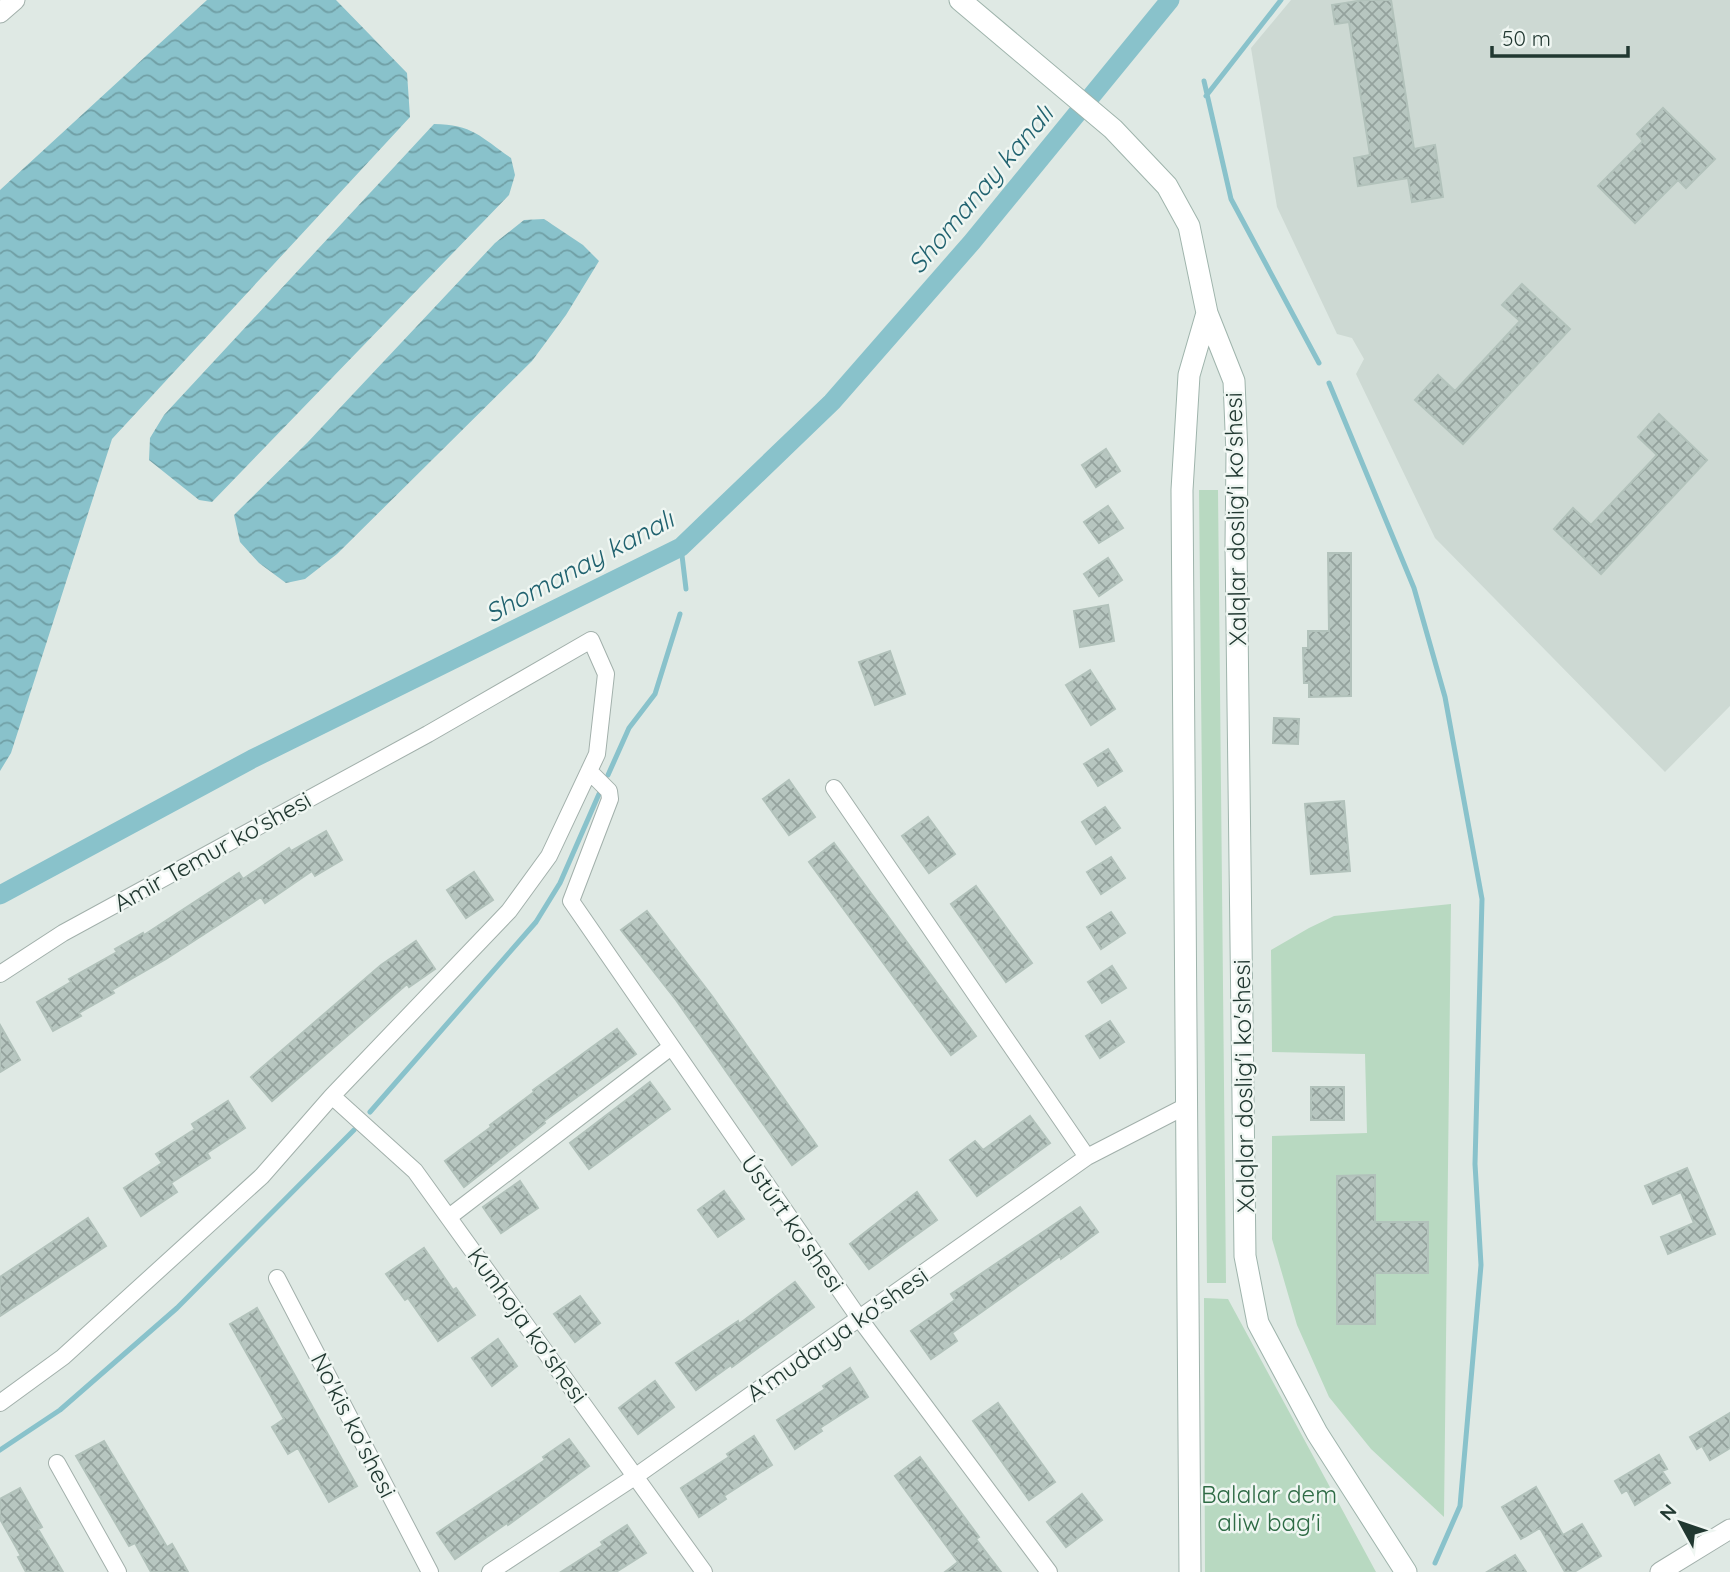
<svg xmlns="http://www.w3.org/2000/svg" width="1730" height="1572" font-family="Quicksand,sans-serif">
  <style>
    .built { fill: #cdd9d3 }
    .green { fill: #b8d9c1 }
    .water { fill: url(#water-waves) }
    .lines { fill: none; stroke-linecap: round; stroke-linejoin: round }
    .stream { stroke: #89c2cb; stroke-width: 5 }
    .canal { stroke: #89c2cb; stroke-width: 19 }
    .building { fill: url(#building-cross-hatch); stroke: #b2c2bb; stroke-width: 2 }
    .minor-casing { stroke: #a2b0ab; stroke-width: 18 }
    .tertiary-casing { stroke: #a2b0ab; stroke-width: 21 }
    .secondary-casing { stroke: #9fb4ac; stroke-width: 23 }
    .minor { stroke: #fff; stroke-width: 16 }
    .tertiary { stroke: #fff; stroke-width: 19 }
    .secondary { stroke: #fff; stroke-width: 21 }
    .labels { text-anchor: middle; dominant-baseline: central; stroke-width: 5; stroke-linejoin: round; paint-order: stroke }
    .street-label { font-size: 24px; fill: #213831; stroke: #eff6f2 }
    .park-label { font-size: 24px; fill: #2e6b45; stroke: #eff6f2 }
    .water-label { font-size: 26px; font-style: italic; fill: #20626f; stroke: #eff6f2 }
  </style>
  <defs>
    <pattern id="water-waves" width="16" height="10" patternUnits="userSpaceOnUse" patternTransform="scale(1.75)"><rect width="16" height="10" fill="#89c2cb"/><path d="M0 5q4-4 8 0t8 0" fill="none" stroke="#709fa5"/></pattern>
    <pattern id="building-cross-hatch" width="8" height="8" patternUnits="userSpaceOnUse" patternTransform="scale(1.75)"><rect width="8" height="8" fill="#b7c6c0"/><path d="M0 0l8 8M0 8l8-8" fill="none" stroke="#94a29d"/></pattern>
  </defs>
  <rect width="100%" height="100%" fill="#dfe9e4"/>
  <path class="built" d="M1291 0H1730V706L1665 772 1435 538 1356 374 1364 359 1352 338 1337 334 1277 207 1251 48Z"/>
  <path class="green" d="M1199 490H1218L1226 1283H1207Z
    M1451 904 1444 1517 1371 1449 1329 1397 1297 1325 1272 1239V1136L1367 1133 1365 1054 1272 1052 1271 950 1309 928 1334 916Z
    M1204 1298 1228 1299 1376 1572H1205Z"/>
  <path class="water" d="M207 0H336L407 73 410 117 112 439 11 753 0 771V190Z
    M434 124C472 124 482 138 511 158L515 175 509 195 212 502 199 500 149 460 150 438 164 415Z
    M544 219 583 245 599 261 566 315 532 361 337 554 305 579 286 583 259 563 240 542 234 515 307 443 495 243 524 220Z"/>
  <g class="lines">
    <path class="stream" d="M1204 81 1231 199 1319 363
      M1206 96 1281 0
      M1329 383 1414 588 1445 697 1482 899 1475 1164 1481 1265 1460 1506 1435 1563
      M681 547 686 589
      M608 775 629 728 655 694 680 614
      M370 1112 536 922 560 883 599 794
      M0 1450 60 1410 177 1308 354 1130"/>
    <path class="canal" d="M0 895 252 759 681 547 832 402 972 242 1170 0"/>
  </g>
  <path class="building" d="M1364 0H1391L1414 149 1435 145 1443 197 1412 202 1408 178 1358 186 1354 158 1370 155 1349 22 1335 24 1332 5Z
    M1663 108 1715 159 1686 188 1678 180 1635 223 1598 186 1643 141 1637 134Z
    M1522 284 1570 329 1463 444 1415 400 1438 375 1455 391 1520 321 1502 305Z
    M1659 414 1707 460 1601 574 1554 529 1573 508 1591 525 1657 455 1638 437Z
    M1106 449 1120 471 1096 487 1082 465Z
    M1108 506 1123 528 1099 543 1084 522Z
    M1328 553H1351V696L1309 697V683H1304L1303 648H1308V631H1329Z
    M1108 558 1122 580 1099 596 1084 574Z
    M1108 605 1114 641 1080 647 1074 611Z
    M890 651 905 694 875 705 859 662Z
    M1090 670 1115 709 1091 725 1066 685Z
    M1274 718 1299 719 1298 744 1273 743Z
    M1108 749 1122 771 1098 786 1084 764Z
    M789 780 815 817 789 835 763 799Z
    M1344 801 1350 871 1311 874 1305 804Z
    M1105 807 1120 828 1096 844 1082 822Z
    M928 817 955 854 929 873 902 836Z
    M326 831 342 860 315 876 312 871 265 903 261 897 166 959 112 990 114 993 79 1013 81 1016 53 1031 37 1002 71 982 69 979 117 952 115 949 143 933 144 935 239 873 243 879 289 848 291 851Z
    M834 843 976 1036 951 1055 809 862Z
    M1111 857 1125 878 1101 894 1087 872Z
    M474 872 493 900 466 918 447 890Z
    M976 886 1032 963 1006 982 951 904Z
    M647 911 712 996 817 1146 792 1165 676 1000 621 930Z
    M1111 912 1125 933 1101 949 1087 927Z
    M416 941 435 969 409 987 407 984 272 1101 251 1077 381 965Z
    M1112 966 1126 988 1102 1003 1088 982Z
    M1110 1021 1124 1042 1100 1058 1086 1036Z
    M0 1025 20 1060 0 1072Z
    M617 1029 636 1054 544 1121 545 1123 464 1187 445 1161 491 1127 490 1125 534 1092 533 1090Z
    M650 1082 670 1109 589 1169 570 1143Z
    M1311 1087H1344V1120H1311Z
    M228 1101 245 1128 207 1153 210 1158 171 1183 177 1192 141 1216 124 1188 162 1163 156 1154 195 1129 192 1124Z
    M1030 1116 1050 1143 977 1196 950 1160 975 1141 983 1150Z
    M1687 1168 1715 1234 1668 1254 1661 1237 1694 1223 1681 1192 1653 1204 1645 1186Z
    M1375 1175V1222H1428V1273H1375V1324H1337V1176Z
    M520 1181 538 1208 501 1233 483 1207Z
    M724 1191 744 1219 718 1237 698 1210Z
    M917 1192 937 1220 869 1269 850 1244Z
    M1080 1207 1098 1232 1061 1259 1060 1256 952 1333 957 1341 931 1359 911 1331 955 1300 951 1294Z
    M88 1218 106 1246 0 1316V1277Z
    M424 1248 453 1290 456 1288 475 1315 438 1341 408 1298 405 1300 386 1274Z
    M795 1282 814 1307 732 1367 731 1365 696 1390 676 1363 738 1321 739 1324Z
    M580 1296 600 1323 575 1342 554 1314Z
    M257 1308 357 1486 329 1502 298 1448 288 1454 272 1427 284 1419 230 1324Z
    M498 1339 517 1366 492 1386 472 1358Z
    M850 1368 868 1397 820 1428 822 1431 795 1449 777 1420 825 1389 823 1386Z
    M655 1381 674 1407 638 1434 619 1408Z
    M998 1403 1055 1482 1029 1500 973 1421Z
    M1730 1413V1448L1710 1460 1702 1446 1697 1449 1690 1437Z
    M754 1436 772 1465 724 1496 726 1499 699 1517 681 1488 729 1457 727 1454Z
    M569 1439 589 1466 508 1525 507 1523 455 1559 437 1533 545 1460 543 1457Z
    M104 1441 167 1547 172 1544 188 1572H151L135 1543 129 1546 76 1456Z
    M1659 1455 1667 1469 1662 1471 1670 1483 1635 1505 1627 1490 1622 1493 1615 1481Z
    M920 1457 979 1537 976 1539 1001 1572H945L958 1562 895 1476Z
    M1536 1487 1563 1535 1582 1524 1601 1556 1574 1572H1565L1540 1528 1521 1539 1502 1507Z
    M20 1488 42 1527 38 1529 63 1572H26L18 1557 21 1556 0 1519V1499Z
    M1082 1494 1102 1520 1066 1547 1047 1522Z
    M627 1525 646 1553 616 1572H561L603 1545 601 1542Z
    M1515 1555 1526 1572H1487Z"/>
  <g class="lines">
    <defs>
      <path id="minor" d="M589 771 609 791 610 799 571 901 859 1318 1049 1572
        M834 788 1087 1157
        M0 974 63 933 428 734 591 640 606 674 597 754 549 856 509 911 332 1096 262 1176 63 1357 0 1403
        M332 1096 415 1171 704 1572
        M449 1217 671 1047
        M277 1278 430 1572
        M57 1463 118 1572
        M490 1572 636 1476 1087 1157 1188 1105"/>
      <path id="tertiary" d="M0 13 15 0
        M1660 1572 1730 1529"/>
      <path id="secondary" d="M960 0 1113 129 1167 186 1189 226 1207 313 1234 381 1237 454 1236 546 1245 1256 1258 1323 1317 1433 1406 1572
        M1190 1572 1182 490 1189 375 1207 313"/>
    </defs>
    <use href="#minor" class="minor-casing"/>
    <use href="#tertiary" class="tertiary-casing"/>
    <use href="#secondary" class="secondary-casing"/>
    <use href="#minor" class="minor"/>
    <use href="#tertiary" class="tertiary"/>
    <use href="#secondary" class="secondary"/>
  </g>
  <g class="labels">
    <g class="street-label">
      <text transform="translate(1235 519) rotate(-91)">Xalqlar doslig'i ko'shesi</text>
      <text transform="translate(212 851) rotate(-29)">Amir Temur ko'shesi</text>
      <text transform="translate(1243 1086) rotate(-91)">Xalqlar doslig'i ko'shesi</text>
      <text transform="translate(793 1223) rotate(55)">Ústúrt ko'shesi</text>
      <text transform="translate(528 1325) rotate(54)">Kunhoja ko'shesi</text>
      <text transform="translate(837 1334) rotate(-35)">A'mudarya ko'shesi</text>
      <text transform="translate(354 1425) rotate(63)">No'kis ko'shesi</text>
    </g>
    <g class="park-label">
      <text x="1269" y="1494">Balalar dem<tspan x="1269" dy="28">aliw bag'i</tspan></text>
    </g>
    <g class="water-label">
      <text transform="translate(980 189) rotate(-50)">Shomanay kanalı</text>
      <text transform="translate(579 566) rotate(-28)">Shomanay kanalı</text>
    </g>
  </g>
  <g transform="translate(1681 1523) rotate(310)" stroke="#eff6f2" stroke-width="5" paint-order="stroke">
  <path d="M0-5L12 26L0 18L-12 26Z" fill="#213831"/>
  <text y="-10" font-size="19" font-weight="bold" text-anchor="middle" fill="#213831">N</text>
  </g>
  <path d="M1492 46v10h136v-10" fill="none" stroke="#213831" stroke-width="3.5"/>
  <text x="1502" y="46" font-size="21" fill="#213831" stroke="#eff6f2" stroke-width="5" paint-order="stroke">50 m</text>
</svg>
